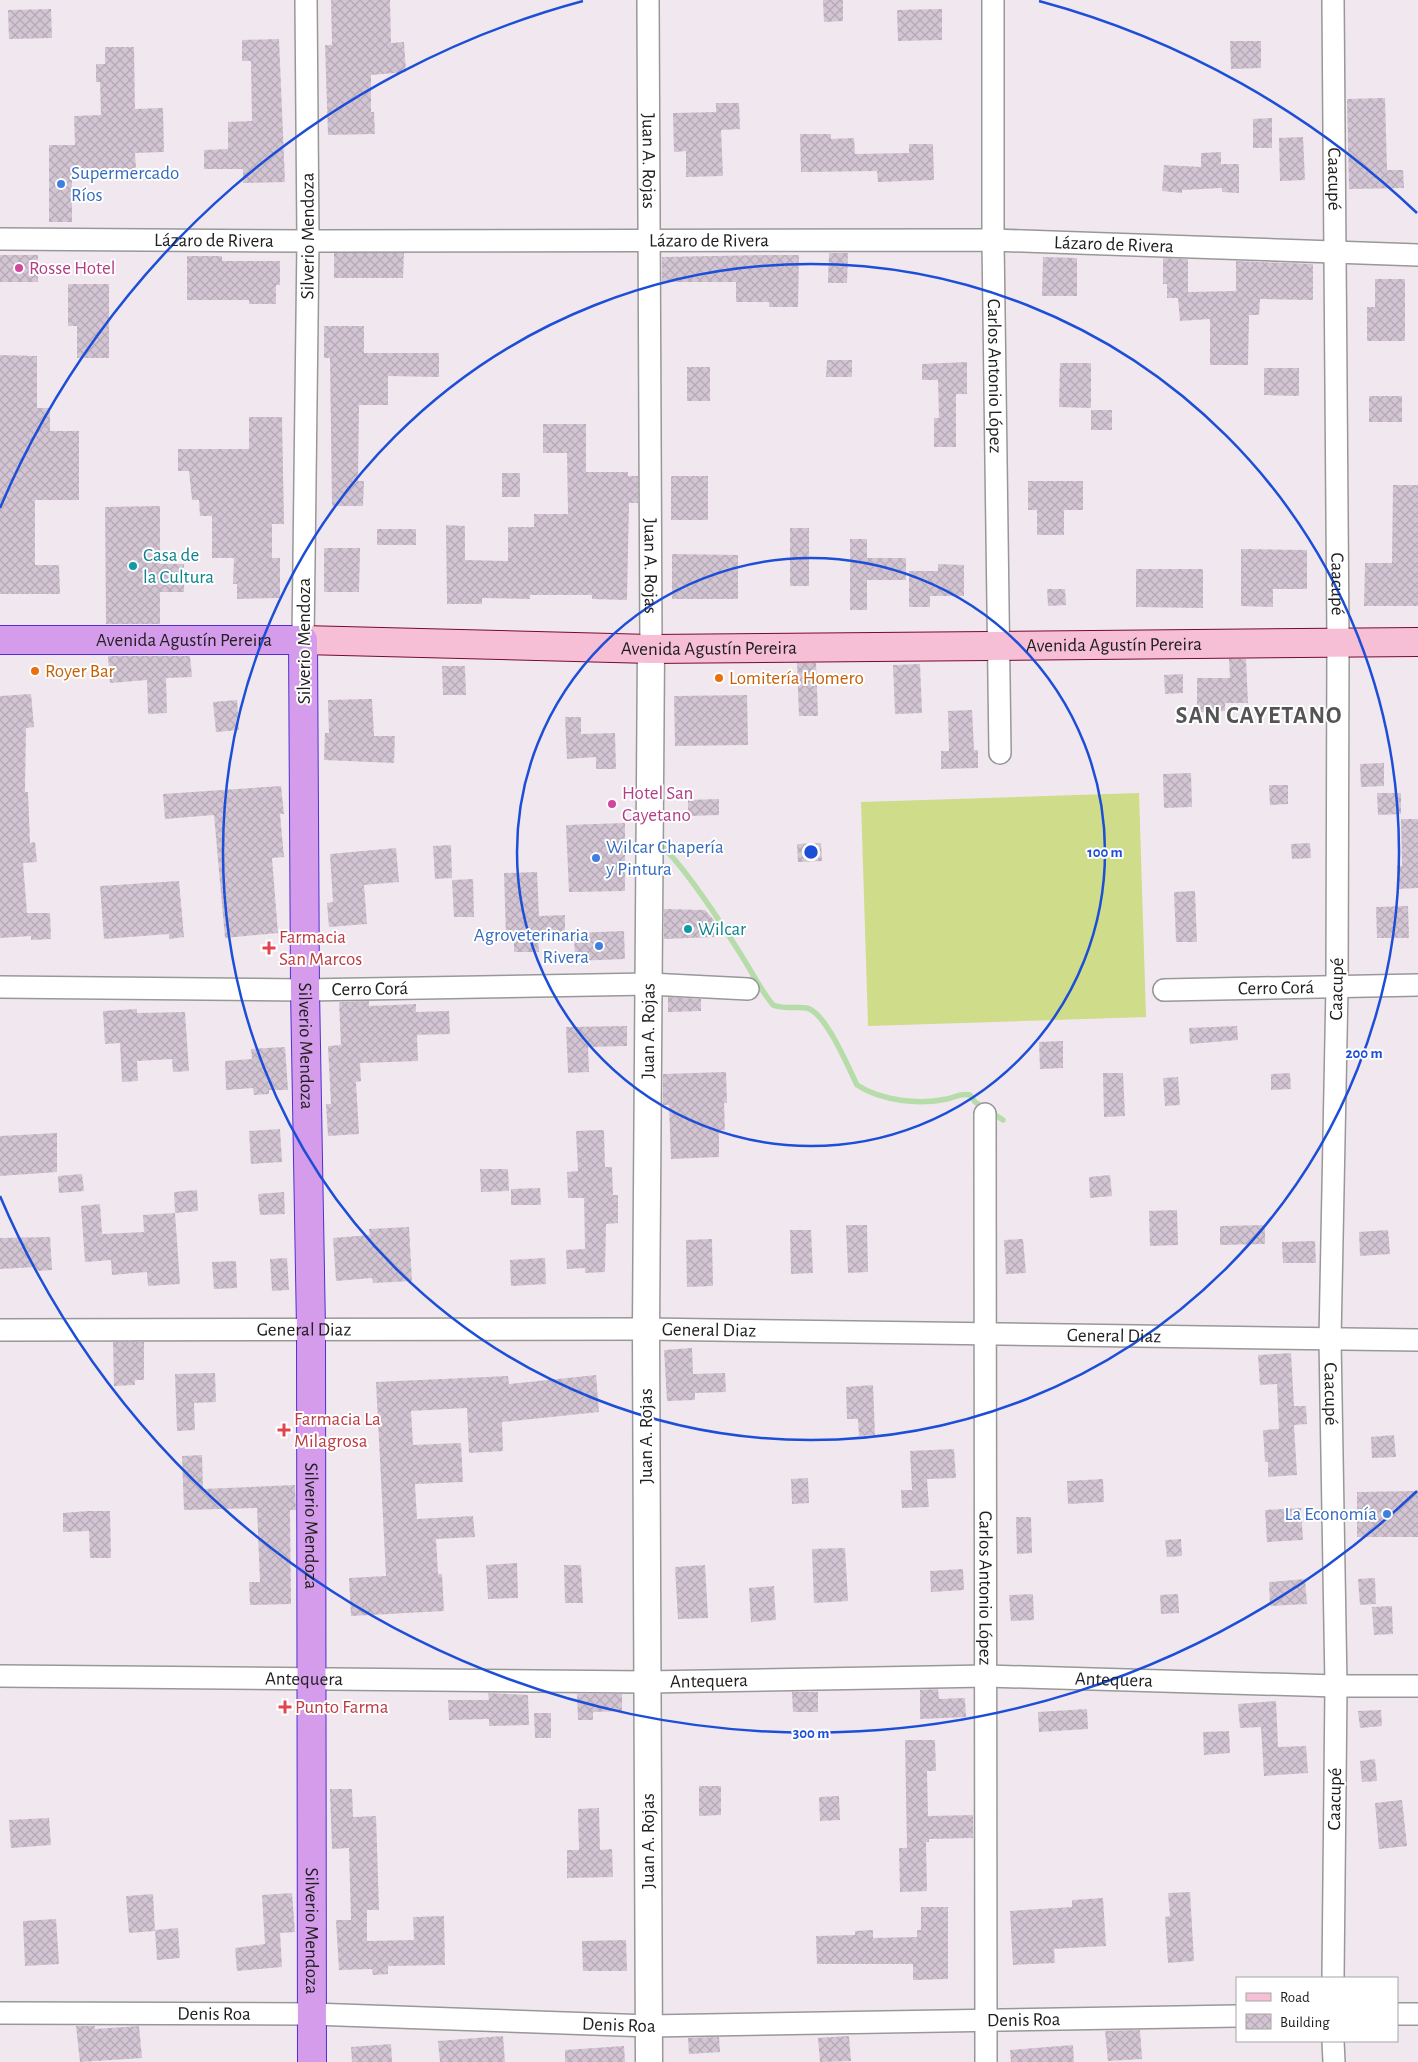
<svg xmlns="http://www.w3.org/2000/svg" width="1418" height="2062" font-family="'Alegreya Sans',sans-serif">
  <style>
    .pitch { fill: #cfdc89 }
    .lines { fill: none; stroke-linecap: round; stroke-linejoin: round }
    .stream { stroke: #b6dcaa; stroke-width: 5.5 }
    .building { fill: url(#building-cross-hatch) }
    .minor-casing { stroke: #989898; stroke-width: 24 }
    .tertiary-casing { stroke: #989898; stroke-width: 29 }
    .secondary-casing { stroke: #760a2f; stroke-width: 30 }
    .trunk-casing { stroke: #502fd4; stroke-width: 30 }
    .minor { stroke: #fff; stroke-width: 21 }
    .tertiary { stroke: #fff; stroke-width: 26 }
    .secondary { stroke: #f7bfd6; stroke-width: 28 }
    .trunk { stroke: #d49cea; stroke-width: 28 }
    .ring { fill: none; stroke: #1d4ed8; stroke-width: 2.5 }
    .shop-dot { fill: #3f7fe0; stroke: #fff; stroke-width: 2 }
    .hotel-dot { fill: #d1479c; stroke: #fff; stroke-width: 2 }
    .culture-dot { fill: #0f9aa8; stroke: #fff; stroke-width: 2 }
    .food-dot { fill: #e8710a; stroke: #fff; stroke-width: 2 }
    .health-dot { fill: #e0444e; stroke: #fff; stroke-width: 2 }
    .labels { text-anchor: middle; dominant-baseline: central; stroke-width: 4; stroke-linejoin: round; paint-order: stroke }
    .street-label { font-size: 19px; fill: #212121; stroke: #fff }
    .shop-label { font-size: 19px; fill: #366cbe; stroke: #fff; text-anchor: start }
    .hotel-label { font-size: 19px; fill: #b23c85; stroke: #fff; text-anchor: start }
    .culture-label { font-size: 19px; fill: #0d838f; stroke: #fff; text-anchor: start }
    .food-label { font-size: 19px; fill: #c56008; stroke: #fff; text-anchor: start }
    .health-label { font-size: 19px; fill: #be3a42; stroke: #fff; text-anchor: start }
    .district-label { font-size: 24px; font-weight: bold; letter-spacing: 1px; fill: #545454; stroke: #fff }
    .centre { fill: #1d4ed8; stroke: #fff; stroke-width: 2.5 }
    .ring-label { font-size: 15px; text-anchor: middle; font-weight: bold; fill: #1d4ed8; stroke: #fff; stroke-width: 4; stroke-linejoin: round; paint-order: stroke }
  </style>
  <defs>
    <pattern id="building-cross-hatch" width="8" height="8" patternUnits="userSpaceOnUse" patternTransform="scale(1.25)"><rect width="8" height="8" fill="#d3c5d3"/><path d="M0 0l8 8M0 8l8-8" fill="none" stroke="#b5a9b5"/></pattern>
  </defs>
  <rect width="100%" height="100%" fill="#f1e8ef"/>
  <path class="pitch" d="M1139 793 1146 1017 868 1026 861 802Z"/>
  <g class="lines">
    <path class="stream" d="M658 842C685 867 718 918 738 950 750 968 759 988 773 1005 785 1010 795 1006 807 1008 826 1013 848 1067 857 1085 882 1101 919 1105 947 1099 956 1097 960 1093 970 1095L975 1102 1003 1120"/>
  </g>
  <path class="building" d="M331 0H390L391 43 404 42 406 72 371 75V112H374L375 134 328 135 325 45H332Z
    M823 0H843V21L824 22Z
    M51 9 52 38 9 39 8 10Z
    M942 9V40L898 41 897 10Z
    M279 39 285 182 243 183V169H204V150L228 149V122L252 121 251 61H242V40Z
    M1230 41H1261V68L1231 69Z
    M105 47H134L135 109 163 108 164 152 135 153 136 169 72 171V222H49V145H75L74 116 101 115 100 82H96V64H105Z
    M1385 98 1387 170H1403L1404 188 1349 189 1347 99Z
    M716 103H739L740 129 721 130 723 176 686 177V151L674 152 673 113 716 112Z
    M1272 118V148H1253V119Z
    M800 134H831V139L854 138 855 154 909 153V144H933L934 180 878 182 877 171 801 172Z
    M1303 137 1305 180 1280 181 1279 138Z
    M1221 152V164H1239V193L1222 192V188L1182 190V193L1162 191 1164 165 1201 167V153Z
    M334 253H404L403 278H334Z
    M829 253H848L847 283H828Z
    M0 255H38V282H0Z
    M769 255H799L798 307H769V302H736V282H662V257Z
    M187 256H222V261H280V285H276V304H249V300H187Z
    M1043 257 1077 258V296H1042Z
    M1163 258 1188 259V292L1236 291V261L1313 264V300L1260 299 1259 315H1249L1248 365H1210V319L1180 321 1178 298H1167V284H1163Z
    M1375 279H1405V341H1367V307H1375Z
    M68 284H109V358H77V326H68Z
    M324 326H364V353H439V377L388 376V405H359L358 481H364L363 506H332L330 358H324Z
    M0 355 37 356V408H50V431H79V500H35V565H59L60 594H0Z
    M827 360H852V377H826Z
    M967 362V394H956V447H934V418H939L938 380H922V364Z
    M1060 363H1091V408L1059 407Z
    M687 367H710V401H687Z
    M1264 368H1299V396L1264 395Z
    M1369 396H1402V422H1369Z
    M1091 410H1112V430H1091Z
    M249 417H282L284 524H272V558H280V598L237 599V584H233L234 558H212V516H200L199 500H192L189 471H178V449H249Z
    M543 424H586V472H628V476H638V503H629L627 600 592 599V595H530V599L482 598V604H447L446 525 465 526V560L508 561V527H534V514H568L567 453H543Z
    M502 473H520V497H502Z
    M671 476H708V520H671Z
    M1028 481H1083V510H1064V535H1037V510H1028Z
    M1393 485H1418V606H1364L1365 563H1392Z
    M160 506V564H184V592H160V624H106L105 507Z
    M790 528H809V586H790Z
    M377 529H416V545H377Z
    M850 539H867V558H906V580H867V610H850Z
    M324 548H360L359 592H324Z
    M1241 549 1307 550V589H1273V607L1241 606Z
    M672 554 738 555V599H672Z
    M938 564 964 565V596H930V607H909V571H938Z
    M1136 569H1203V608L1136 607Z
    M1047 589H1065L1066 605 1048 606Z
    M108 656H190L192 677 166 678 167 713 148 714 147 680 110 683Z
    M1229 659H1246L1248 703H1225V711L1197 712V678H1230Z
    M797 663H816L818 716H799Z
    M920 664 922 713 895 714 893 665Z
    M442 666H465L466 695H443Z
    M1183 674V693L1165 694 1164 675Z
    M31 694 34 727 26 728 25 792H28L30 843 35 842 37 862 23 863 27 913H50L51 939 31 940V936L0 938V696Z
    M747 695 748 745 675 746 674 696Z
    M372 699 374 736H395L394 763 324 760 325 733H329L328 700Z
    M237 700 239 730 216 732 213 702Z
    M972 710 974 750H978V768L941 769V751H949L948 711Z
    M565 717H581V734L615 733 616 769H596V757L567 759Z
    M1384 763V786L1361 787 1360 764Z
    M1191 773 1192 807 1164 808 1163 774Z
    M1269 785H1288V804L1270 805Z
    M281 786 284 814H280L284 857 272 858 278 933 225 938 214 815 165 819 163 794Z
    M1377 793H1401V814L1378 815Z
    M719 799V815L688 816V800Z
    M1401 819H1418V888L1397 889V866H1402Z
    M625 823V891L569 892 566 825Z
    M821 843 822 861 798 862 797 844Z
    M1310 843 1311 858 1292 859 1291 844Z
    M451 845 452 878 435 879 433 846Z
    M396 848 399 882 364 885 367 924 329 927 327 903 333 902 330 854Z
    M537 872 539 916 565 915V937L538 938 539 952H514V938H506L504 873Z
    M473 879 474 917H454L452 880Z
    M179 881 184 937 169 939V934L104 939 100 886Z
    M1195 891 1197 942H1176L1174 892Z
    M1408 906 1409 938H1377L1376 907Z
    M664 909 705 910 714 920V937L664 939Z
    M624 931 625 959 575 961 574 933Z
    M668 997 701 999V1011L668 1012Z
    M369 1001V1006L416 1004V1012L449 1011 450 1034 417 1035 418 1061 360 1063 361 1081 356 1082 359 1134 328 1136 326 1104H331L328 1046 341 1045 339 1002Z
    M137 1009V1013L185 1012 189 1071 173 1072 172 1059 137 1061 138 1081 122 1082 120 1043 105 1044 103 1011Z
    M627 1026V1046L588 1047 589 1072 568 1073 566 1027Z
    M1237 1026 1238 1040 1190 1044 1189 1028Z
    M1063 1041V1068L1040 1069 1039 1042Z
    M285 1047 288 1090H269V1094L254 1095 253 1088 226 1090 225 1061 252 1059 251 1049Z
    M726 1072 727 1103H724L725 1130H719V1157L671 1159 669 1105H663V1074Z
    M1103 1073H1123L1125 1116 1104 1117Z
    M1290 1073 1291 1089 1271 1090V1074Z
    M1178 1077 1180 1105 1165 1106 1163 1078Z
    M280 1129 282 1162 251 1164 249 1131Z
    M604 1130 605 1167H612L613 1195H618V1223L606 1224 605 1272 585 1273V1268L567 1269 566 1250 585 1249 584 1198H568L567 1172 578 1171 576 1131Z
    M57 1133V1172L0 1176V1136Z
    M480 1169H508L509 1191 481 1192Z
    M82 1174 84 1191 59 1193 58 1176Z
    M1110 1175 1112 1196 1090 1198 1089 1177Z
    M540 1188 541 1205H511V1189Z
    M197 1190 198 1211 175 1213 174 1192Z
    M284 1192 285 1214 260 1215 258 1194Z
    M100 1204 102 1234 144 1232 143 1215 175 1213 180 1284 148 1286 147 1272 112 1275 111 1260 85 1262 81 1206Z
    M1177 1210 1178 1245 1150 1246 1149 1211Z
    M846 1225H867L868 1272 848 1273Z
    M1265 1225V1244L1220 1245V1226Z
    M409 1227 412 1281 373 1283 372 1278 336 1281 333 1238 370 1235 369 1229Z
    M790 1230H811L813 1273 791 1274Z
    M1388 1230 1390 1254 1360 1256 1359 1232Z
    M50 1237 52 1270 36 1271V1267L0 1269V1238Z
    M712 1239 713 1286 687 1287 686 1240Z
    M1023 1239 1026 1273 1006 1274 1004 1240Z
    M1315 1241 1316 1263H1283L1282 1242Z
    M287 1258 289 1290 272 1291 270 1259Z
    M545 1258 546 1284 511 1286 510 1260Z
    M236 1261 237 1288 214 1289 212 1262Z
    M113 1342H144V1380H135V1385L114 1386Z
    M692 1348 693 1374 725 1373 726 1392 695 1393V1400L667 1401 664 1350Z
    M1291 1353 1294 1406H1306L1307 1424 1294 1425 1297 1475 1268 1477V1462H1265L1263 1430 1279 1429 1277 1384 1260 1385 1258 1355Z
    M215 1373 216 1402 194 1403 195 1430 177 1431 175 1374Z
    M596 1375 599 1412 502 1422 503 1451 469 1453 467 1408 411 1411 413 1445 461 1443 463 1482 415 1484 417 1519 473 1516 475 1537 436 1539 438 1574H442L444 1611 351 1616 349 1578 386 1576 376 1382 508 1376 509 1384Z
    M873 1385 875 1435 859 1436 858 1419H847L846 1387Z
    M1394 1435 1396 1457 1372 1458 1371 1437Z
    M954 1449 956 1478 927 1479 929 1507 902 1508 901 1490H912L910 1451Z
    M202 1455 203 1489 295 1485 296 1510H290L291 1604 250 1605 249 1582H260L257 1508 184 1510 182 1456Z
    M808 1478 809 1503 792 1504 791 1479Z
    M1103 1479 1104 1502 1068 1504 1067 1481Z
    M1418 1491V1537H1357V1492Z
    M1301 1508 1303 1540 1267 1542 1265 1510Z
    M88 1511H110L111 1558H90L89 1531 63 1532V1513Z
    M1016 1517H1031L1032 1553 1017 1554Z
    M1181 1539 1182 1556 1167 1557 1165 1540Z
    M845 1548 848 1601 814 1603 812 1549Z
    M517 1563 518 1598 488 1599 486 1565Z
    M564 1565H581L583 1603H565Z
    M705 1565 708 1618 678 1619 675 1567Z
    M963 1569 964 1590 931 1592 930 1571Z
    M1375 1578 1376 1604 1360 1605 1358 1579Z
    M1305 1579 1307 1604 1270 1606 1269 1582Z
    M774 1586 776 1620 751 1622 749 1588Z
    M1033 1594 1034 1620 1011 1621 1009 1595Z
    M1178 1594 1179 1613 1161 1614 1160 1595Z
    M1392 1606 1393 1634 1374 1635 1372 1607Z
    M938 1689 939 1699 965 1698 966 1717 920 1719V1690Z
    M792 1692H818V1712H793Z
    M488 1693 528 1695 529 1725 489 1726V1719L449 1720 448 1700H489Z
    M577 1694H622V1711L593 1712V1720H578Z
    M1276 1701 1278 1747 1306 1746 1308 1773 1264 1776 1261 1727 1240 1728 1238 1704Z
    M1087 1709 1088 1729 1039 1732 1038 1712Z
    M1381 1710 1382 1726 1360 1728 1358 1711Z
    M534 1713H551V1738H535Z
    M1229 1731 1230 1753 1204 1755 1203 1732Z
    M905 1740H935L936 1771H927L928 1816 973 1815V1838L929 1839V1842H926L927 1891 900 1892 899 1848H907Z
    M1375 1759 1377 1781 1362 1782 1360 1761Z
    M699 1786H721V1815L699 1816Z
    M330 1789H352L353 1817 376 1816 379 1910H367V1941L414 1940 413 1917 444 1916 445 1965 388 1966V1974L373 1975 372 1969 339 1970 336 1920H351L349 1848 332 1849Z
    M839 1796 840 1820 820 1821 819 1797Z
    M1402 1800 1407 1846 1379 1849 1375 1803Z
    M599 1808 600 1850 612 1849 613 1877 567 1878V1850H579L578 1809Z
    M49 1818 51 1845 11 1848 9 1820Z
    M1190 1892 1194 1961 1168 1963 1165 1917 1170 1916 1168 1893Z
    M292 1893 295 1932 280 1933 282 1967 237 1971 235 1948 265 1944 262 1895Z
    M153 1894 155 1931 129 1933 126 1896Z
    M1103 1898 1106 1946 1054 1949 1055 1963 1013 1965 1010 1911 1072 1907V1900Z
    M921 1907H948V1979L913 1980V1964H817L816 1936 855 1935V1931L873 1930V1938L917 1937V1930H921Z
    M56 1919 59 1964 25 1966 23 1921Z
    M178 1928 180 1958 157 1960 155 1930Z
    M626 1940 627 1971H583L582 1941Z
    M76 2026H95V2029L139 2026 142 2058 80 2062Z
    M1140 2030 1142 2059 1108 2061 1105 2031Z
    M503 2036 505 2062H440L438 2041Z
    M849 2036 851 2061 820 2062 818 2038Z
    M719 2037 720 2052 689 2054 688 2038Z
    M391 2044 392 2062H352L351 2047Z
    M1073 2045 1074 2062H1011L1010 2050Z
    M624 2046 625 2062H565V2050Z"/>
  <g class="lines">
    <defs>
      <g id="minor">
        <path id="s1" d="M648 0 651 649"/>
        <path id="s2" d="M993 0V240L1000 753"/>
        <path id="s3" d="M1333 0 1338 641 1337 987 1330 1340 1336 1686 1333 1978"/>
        <path id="s4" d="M0 239 308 241 993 240 1418 255"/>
        <path id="s5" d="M303 640 308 241 306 0"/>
        <path id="s6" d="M0 987 305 990 649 984 748 989"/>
        <path id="s7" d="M1164 990 1418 985"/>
        <path id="s8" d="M985 1114 986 2062"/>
        <path id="s9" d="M0 1330 646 1329 1418 1340"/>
        <path id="s10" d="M0 1676 647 1682 987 1676 1336 1686H1418"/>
        <path id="s11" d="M0 2013 312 2014 649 2026 1237 2016"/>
        <path d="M1397 2014H1418"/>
        <path d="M1333 2041 1334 2062"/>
      </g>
      <g id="tertiary">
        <path id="s12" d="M649 2062 646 1329 651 649"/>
      </g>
      <g id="secondary">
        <path id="s13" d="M303 640 651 649 1418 642"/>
      </g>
      <g id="trunk">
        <path id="s14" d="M0 640H303L305 990 311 1329 312 2062"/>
      </g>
    </defs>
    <use href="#minor" class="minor-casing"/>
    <use href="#tertiary" class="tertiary-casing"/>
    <use href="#secondary" class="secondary-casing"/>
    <use href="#trunk" class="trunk-casing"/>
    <use href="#minor" class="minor"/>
    <use href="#tertiary" class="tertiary"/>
    <use href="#secondary" class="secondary"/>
    <use href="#trunk" class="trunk"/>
  </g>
  <g class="ring">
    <circle cx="811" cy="852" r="294"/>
    <circle cx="811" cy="852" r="588"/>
    <path d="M1417 1491A881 881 0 0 1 0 1196M0 508A881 881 0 0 1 583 1M1039 1A881 881 0 0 1 1417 213"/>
  </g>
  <g class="shop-dot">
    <circle cx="61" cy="184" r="5"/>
    <circle cx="596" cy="858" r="5"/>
    <circle cx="599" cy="946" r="5"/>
    <circle cx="1387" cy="1514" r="5"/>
  </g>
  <g class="hotel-dot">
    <circle cx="19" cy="268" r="5"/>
    <circle cx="612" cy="804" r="5"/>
  </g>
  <g class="culture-dot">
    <circle cx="133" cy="566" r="5"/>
    <circle cx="688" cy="929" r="5"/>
  </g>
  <g class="food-dot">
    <circle cx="35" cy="671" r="5"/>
    <circle cx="719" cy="678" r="5"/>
  </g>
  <g class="health-dot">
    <path d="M266.5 940.5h5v5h5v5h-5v5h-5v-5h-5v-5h5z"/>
    <path d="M281.5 1422.5h5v5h5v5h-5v5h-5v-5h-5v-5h5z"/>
    <path d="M282.5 1699.5h5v5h5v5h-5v5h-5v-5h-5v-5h5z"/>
  </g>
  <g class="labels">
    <g class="street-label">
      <text stroke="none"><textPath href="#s1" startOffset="161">Juan A. Rojas</textPath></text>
      <text stroke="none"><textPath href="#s3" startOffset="179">Caacupé</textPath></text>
      <text stroke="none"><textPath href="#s5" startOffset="404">Silverio Mendoza</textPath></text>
      <text stroke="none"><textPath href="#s4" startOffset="214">Lázaro de Rivera</textPath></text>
      <text stroke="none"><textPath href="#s4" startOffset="709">Lázaro de Rivera</textPath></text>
      <text stroke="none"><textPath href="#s4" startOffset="1114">Lázaro de Rivera</textPath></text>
      <text stroke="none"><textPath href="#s2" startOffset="376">Carlos Antonio López</textPath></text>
      <text stroke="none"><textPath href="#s1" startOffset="566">Juan A. Rojas</textPath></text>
      <text stroke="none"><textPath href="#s3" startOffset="584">Caacupé</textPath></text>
      <text stroke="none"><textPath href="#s14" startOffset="184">Avenida Agustín Pereira</textPath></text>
      <text transform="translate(304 641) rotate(-90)">Silverio Mendoza</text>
      <text stroke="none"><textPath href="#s13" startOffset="811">Avenida Agustín Pereira</textPath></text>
      <text stroke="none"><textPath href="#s13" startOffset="406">Avenida Agustín Pereira</textPath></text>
      <text stroke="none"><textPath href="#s7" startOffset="112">Cerro Corá</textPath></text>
      <text stroke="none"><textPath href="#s6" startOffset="370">Cerro Corá</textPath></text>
      <text transform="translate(1337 989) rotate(-89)">Caacupé</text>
      <text stroke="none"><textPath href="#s12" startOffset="1031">Juan A. Rojas</textPath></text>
      <text stroke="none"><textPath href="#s14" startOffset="709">Silverio Mendoza</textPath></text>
      <text stroke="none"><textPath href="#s9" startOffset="304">General Diaz</textPath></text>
      <text stroke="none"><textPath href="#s9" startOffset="709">General Diaz</textPath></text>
      <text stroke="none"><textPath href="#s9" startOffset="1114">General Diaz</textPath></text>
      <text stroke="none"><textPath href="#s3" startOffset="1394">Caacupé</textPath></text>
      <text transform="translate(646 1436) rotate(-90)">Juan A. Rojas</text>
      <text stroke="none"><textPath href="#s14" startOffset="1189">Silverio Mendoza</textPath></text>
      <text stroke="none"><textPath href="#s8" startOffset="474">Carlos Antonio López</textPath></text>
      <text stroke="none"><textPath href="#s10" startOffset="304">Antequera</textPath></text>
      <text stroke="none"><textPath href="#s10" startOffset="1114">Antequera</textPath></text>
      <text stroke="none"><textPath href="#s10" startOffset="709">Antequera</textPath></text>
      <text transform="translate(1335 1799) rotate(-89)">Caacupé</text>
      <text transform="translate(648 1841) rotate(-90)">Juan A. Rojas</text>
      <text stroke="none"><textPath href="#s14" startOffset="1594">Silverio Mendoza</textPath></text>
      <text stroke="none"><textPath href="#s11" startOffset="214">Denis Roa</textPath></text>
      <text stroke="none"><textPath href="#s11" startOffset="1024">Denis Roa</textPath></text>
      <text stroke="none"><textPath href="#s11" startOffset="619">Denis Roa</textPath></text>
    </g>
    <g class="shop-label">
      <text x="71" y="173">Supermercado<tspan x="71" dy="22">Ríos</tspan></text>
      <text x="606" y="847">Wilcar Chapería<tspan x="606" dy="22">y Pintura</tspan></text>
      <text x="589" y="935" text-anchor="end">Agroveterinaria<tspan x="589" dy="22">Rivera</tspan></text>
      <text x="1377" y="1514" text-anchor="end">La Economía</text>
    </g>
    <g class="hotel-label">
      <text x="29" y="268">Rosse Hotel</text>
      <text x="622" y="793">Hotel San<tspan x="622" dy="22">Cayetano</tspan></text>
    </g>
    <g class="culture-label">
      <text x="143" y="555">Casa de<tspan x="143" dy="22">la Cultura</tspan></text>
      <text x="698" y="929">Wilcar</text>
    </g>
    <g class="food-label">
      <text x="45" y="671">Royer Bar</text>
      <text x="729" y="678">Lomitería Homero</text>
    </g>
    <g class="health-label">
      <text x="279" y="937">Farmacia<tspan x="279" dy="22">San Marcos</tspan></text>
      <text x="294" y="1419">Farmacia La<tspan x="294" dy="22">Milagrosa</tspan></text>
      <text x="295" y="1707">Punto Farma</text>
    </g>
    <g class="district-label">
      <text x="1259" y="716">SAN CAYETANO</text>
    </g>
  </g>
  <circle cx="811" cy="852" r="8" class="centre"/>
  <g class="ring-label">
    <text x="1105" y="857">100 m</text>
    <text x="1364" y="1058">200 m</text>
    <text x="811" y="1738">300 m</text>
  </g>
  <rect x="1236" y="1977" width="162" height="65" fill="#ffffff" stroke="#a6a6a6"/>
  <rect x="1246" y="1993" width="25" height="8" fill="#f7bfd6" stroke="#a6a6a6"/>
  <text x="1280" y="2002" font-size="15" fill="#212121">Road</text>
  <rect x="1246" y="2014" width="25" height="15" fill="url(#building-cross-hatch)" stroke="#a6a6a6"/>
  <text x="1280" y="2027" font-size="15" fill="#212121">Building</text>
</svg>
